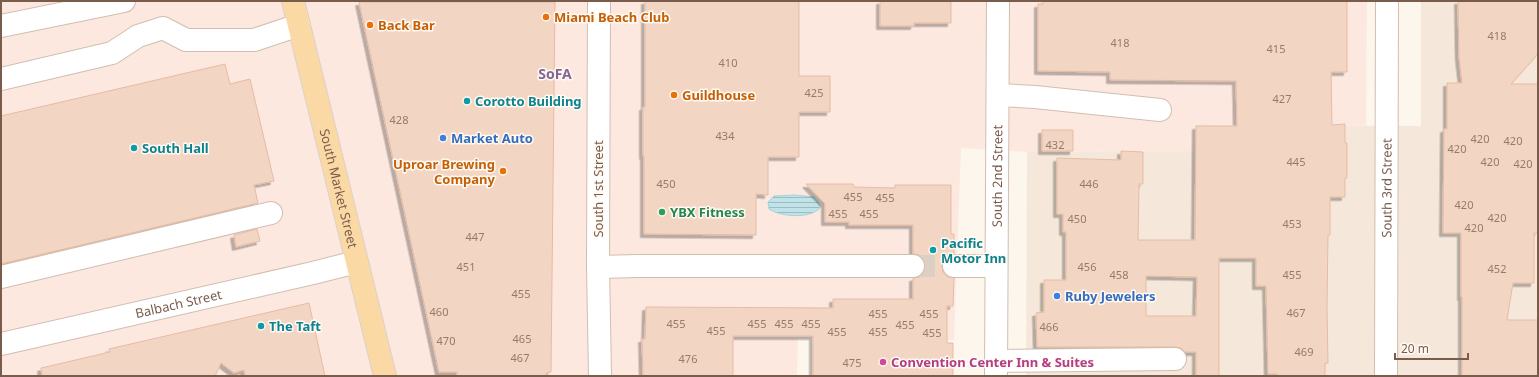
<svg xmlns="http://www.w3.org/2000/svg" width="1539" height="377" font-family="'Noto Sans',sans-serif">
  <style>
    .residential { fill: #f5e8da }
    .commercial { fill: #fde8e0 }
    .water { fill: url(#water-rules); stroke: #a5d3da }
    .building { fill: #f3d5c3; stroke: #e6bba3; fill-rule: evenodd; filter: url(#shadow) }
    .lines { fill: none; stroke-linecap: round; stroke-linejoin: round }
    .minor-tunnel { stroke: #dcd0c4; stroke-width: 22; stroke-dasharray: 22 11; stroke-linecap: butt }
    .minor-casing { stroke: #d1beb0; stroke-width: 24 }
    .major-casing { stroke: #dad1cd; stroke-width: 24 }
    .minor { stroke: #fff; stroke-width: 22 }
    .major { stroke: #fbd9a5; stroke-width: 22 }
    .food-dot { fill: #e8710a; stroke: #fffaf3; stroke-width: 1.5 }
    .culture-dot { fill: #0f9aa8; stroke: #fffaf3; stroke-width: 1.5 }
    .shop-dot { fill: #3f7fe0; stroke: #fffaf3; stroke-width: 1.5 }
    .leisure-dot { fill: #2e9e5b; stroke: #fffaf3; stroke-width: 1.5 }
    .hotel-dot { fill: #d1479c; stroke: #fffaf3; stroke-width: 1.5 }
    .labels { text-anchor: middle; dominant-baseline: central; stroke-width: 3; stroke-linejoin: round; paint-order: stroke }
    .number-label { font-size: 11px; fill: #987a6a }
    .food-label { font-size: 13px; font-weight: bold; fill: #c56008; stroke: #fffaf3; text-anchor: start }
    .culture-label { font-size: 13px; font-weight: bold; fill: #0d838f; stroke: #fffaf3; text-anchor: start }
    .shop-label { font-size: 13px; font-weight: bold; fill: #366cbe; stroke: #fffaf3; text-anchor: start }
    .street-label { font-size: 13px; fill: #7a5c4d; stroke: #fffaf3 }
    .leisure-label { font-size: 13px; font-weight: bold; fill: #27864d; stroke: #fffaf3; text-anchor: start }
    .hotel-label { font-size: 13px; font-weight: bold; fill: #b23c85; stroke: #fffaf3; text-anchor: start }
    .neighbourhood-label { font-size: 14px; font-weight: bold; fill: #846695; stroke: #fffaf3 }
  </style>
  <defs>
    <pattern id="water-rules" width="6" height="5" patternUnits="userSpaceOnUse"><rect width="6" height="5" fill="#bfe3e8"/><path d="M0 2.5h6" fill="none" stroke="#a0bbbe"/></pattern>
    <filter id="shadow"><feDropShadow dx="-3.5" dy="3.5" stdDeviation="0" flood-color="#0004"/></filter>
  </defs>
  <rect width="100%" height="100%" fill="#fdf6ec"/>
  <path class="residential" d="M1421 1H1538V376H1026L1027 152 1194 151 1195 124 1421 126Z"/>
  <path class="commercial" d="M1 1H1367L1366 125 1195 124 1194 151 1027 152 961 148 954 340 798 338 797 376H1Z"/>
  <path class="water" d="M795 195 814 197 819 203 820 208C810 219 781 217 769 209L768 202 774 196Z"/>
  <path class="building" d="M645 1H799V76H830V112H799V157H768V195L756 194V235L644 234V156H643V107H645Z
    M880 1H951V23H914V26H880Z
    M1043 1H1347V72H1331L1332 125 1345 124V143H1347V178H1345V197H1330V235H1328L1327 308 1328 363H1325V376H1277V374H1268L1266 286H1256V258H1219V376H1196V352H1185L1181 348 1175 347H1037L1036 313 1044 312V280H1066V232H1063V214H1057V158L1121 160V151L1143 152V184H1139L1138 240H1195L1196 126H1237L1236 81 1110 80V72L1038 71V4H1043ZM1146 276 1197 277 1196 316H1146Z
    M1458 1H1538V54L1511 84H1538V233H1534V283H1513L1507 320H1538V376H1462V297H1461V233H1443L1444 129H1447V83H1462L1459 57Z
    M359 2H555L551 372 546 373V376H457V372H439Z
    M225 64 230 84 250 79 274 181 254 185 258 203 1 264V116Z
    M1042 130H1073V151H1042Z
    M806 184H853L854 187 895 188V185H951V234H954V254L948 255 943 259 942 266 943 273 948 277 954 278 953 306H947V343H953V376H813V336H733V376H643L642 339H645L646 307 833 308V299H913V278L920 277 924 272 925 266 924 259 919 255 913 254V225H849V222H825V204Z
    M257 229 260 241 236 247 234 235Z
    M309 303 325 376H245L244 370 234 373 221 363 215 376H42L41 368 110 352 109 349Z"/>
  <g class="lines">
    <path class="minor-tunnel" d="M913 266H954"/>
    <defs>
      <g id="minor">
        <path d="M599 1 598 267 600 376"/>
        <path d="M1 26 124 1"/>
        <path d="M1 79 112 53 138 36 163 28 186 40H254L299 25"/>
        <path d="M998 95 1035 97 1160 110"/>
        <path d="M954 266H996"/>
        <path d="M598 267 637 266H913"/>
        <path d="M1 277 271 213"/>
        <path id="s1" d="M1 344 313 273 356 262"/>
        <path d="M996 361 1175 359"/>
        <path id="s2" d="M996 376 998 1"/>
        <path id="s3" d="M1386 376 1387 1"/>
      </g>
      <g id="major">
        <path id="s4" d="M293 1 385 376"/>
      </g>
    </defs>
    <use href="#minor" class="minor-casing"/>
    <use href="#major" class="major-casing"/>
    <use href="#minor" class="minor"/>
    <use href="#major" class="major"/>
  </g>
  <g class="food-dot">
    <circle cx="546" cy="17" r="4"/>
    <circle cx="370" cy="25" r="4"/>
    <circle cx="674" cy="95" r="4"/>
    <circle cx="503" cy="171" r="4"/>
  </g>
  <g class="culture-dot">
    <circle cx="467" cy="101" r="4"/>
    <circle cx="134" cy="148" r="4"/>
    <circle cx="933" cy="250" r="4"/>
    <circle cx="261" cy="326" r="4"/>
  </g>
  <g class="shop-dot">
    <circle cx="443" cy="138" r="4"/>
    <circle cx="1057" cy="296" r="4"/>
  </g>
  <circle class="leisure-dot" cx="662" cy="212" r="4"/>
  <circle class="hotel-dot" cx="883" cy="362" r="4"/>
  <g class="labels">
    <g class="number-label">
      <text x="1497" y="35">418</text>
      <text x="1120" y="42">418</text>
      <text x="1276" y="48">415</text>
      <text x="728" y="62">410</text>
      <text x="814" y="92">425</text>
      <text x="1282" y="98">427</text>
      <text x="399" y="119">428</text>
      <text x="725" y="135">434</text>
      <text x="1480" y="138">420</text>
      <text x="1513" y="140">420</text>
      <text x="1055" y="144">432</text>
      <text x="1457" y="148">420</text>
      <text x="1296" y="161">445</text>
      <text x="1490" y="161">420</text>
      <text x="1523" y="163">420</text>
      <text x="666" y="183">450</text>
      <text x="1089" y="183">446</text>
      <text x="853" y="196">455</text>
      <text x="885" y="197">455</text>
      <text x="1464" y="204">420</text>
      <text x="838" y="213">455</text>
      <text x="869" y="213">455</text>
      <text x="1497" y="217">420</text>
      <text x="1077" y="218">450</text>
      <text x="1292" y="223">453</text>
      <text x="1474" y="227">420</text>
      <text x="475" y="236">447</text>
      <text x="466" y="266">451</text>
      <text x="1087" y="266">456</text>
      <text x="1497" y="268">452</text>
      <text x="1119" y="274">458</text>
      <text x="1292" y="274">455</text>
      <text x="521" y="293">455</text>
      <text x="439" y="311">460</text>
      <text x="1296" y="312">467</text>
      <text x="878" y="313">455</text>
      <text x="929" y="313">455</text>
      <text x="676" y="323">455</text>
      <text x="757" y="323">455</text>
      <text x="784" y="323">455</text>
      <text x="811" y="323">455</text>
      <text x="905" y="324">455</text>
      <text x="1049" y="326">466</text>
      <text x="716" y="330">455</text>
      <text x="837" y="331">455</text>
      <text x="878" y="331">455</text>
      <text x="932" y="332">455</text>
      <text x="522" y="338">465</text>
      <text x="446" y="340">470</text>
      <text x="1304" y="351">469</text>
      <text x="520" y="357">467</text>
      <text x="688" y="358">476</text>
      <text x="852" y="362">475</text>
    </g>
    <g class="food-label">
      <text x="554" y="17">Miami Beach Club</text>
      <text x="378" y="25">Back Bar</text>
      <text x="682" y="95">Guildhouse</text>
      <text x="495" y="164" text-anchor="end">Uproar Brewing<tspan x="495" dy="15">Company</tspan></text>
    </g>
    <g class="culture-label">
      <text x="475" y="101">Corotto Building</text>
      <text x="142" y="148">South Hall</text>
      <text x="941" y="243">Pacific<tspan x="941" dy="15">Motor Inn</tspan></text>
      <text x="269" y="326">The Taft</text>
    </g>
    <g class="shop-label">
      <text x="451" y="138">Market Auto</text>
      <text x="1065" y="296">Ruby Jewelers</text>
    </g>
    <g class="street-label">
      <text stroke="none"><textPath href="#s2" startOffset="200">South 2nd Street</textPath></text>
      <text stroke="none"><textPath href="#s3" startOffset="188">South 3rd Street</textPath></text>
      <text stroke="none"><textPath href="#s4" startOffset="193">South Market Street</textPath></text>
      <text transform="translate(598 189) rotate(-90)">South 1st Street</text>
      <text stroke="none"><textPath href="#s1" startOffset="182">Balbach Street</textPath></text>
    </g>
    <g class="leisure-label">
      <text x="670" y="212">YBX Fitness</text>
    </g>
    <g class="hotel-label">
      <text x="891" y="362">Convention Center Inn &amp; Suites</text>
    </g>
    <g class="neighbourhood-label">
      <text x="555" y="73">SoFA</text>
    </g>
  </g>
  <rect width="1539" height="377" fill="none" stroke="#7a5c4d" stroke-width="4"/>
  <path d="M1395 353v6h73v-6" fill="none" stroke="#7a5c4d" stroke-width="2"/>
  <text x="1401" y="353" font-size="12" fill="#7a5c4d" stroke="#fffaf3" stroke-width="3" paint-order="stroke">20 m</text>
</svg>
